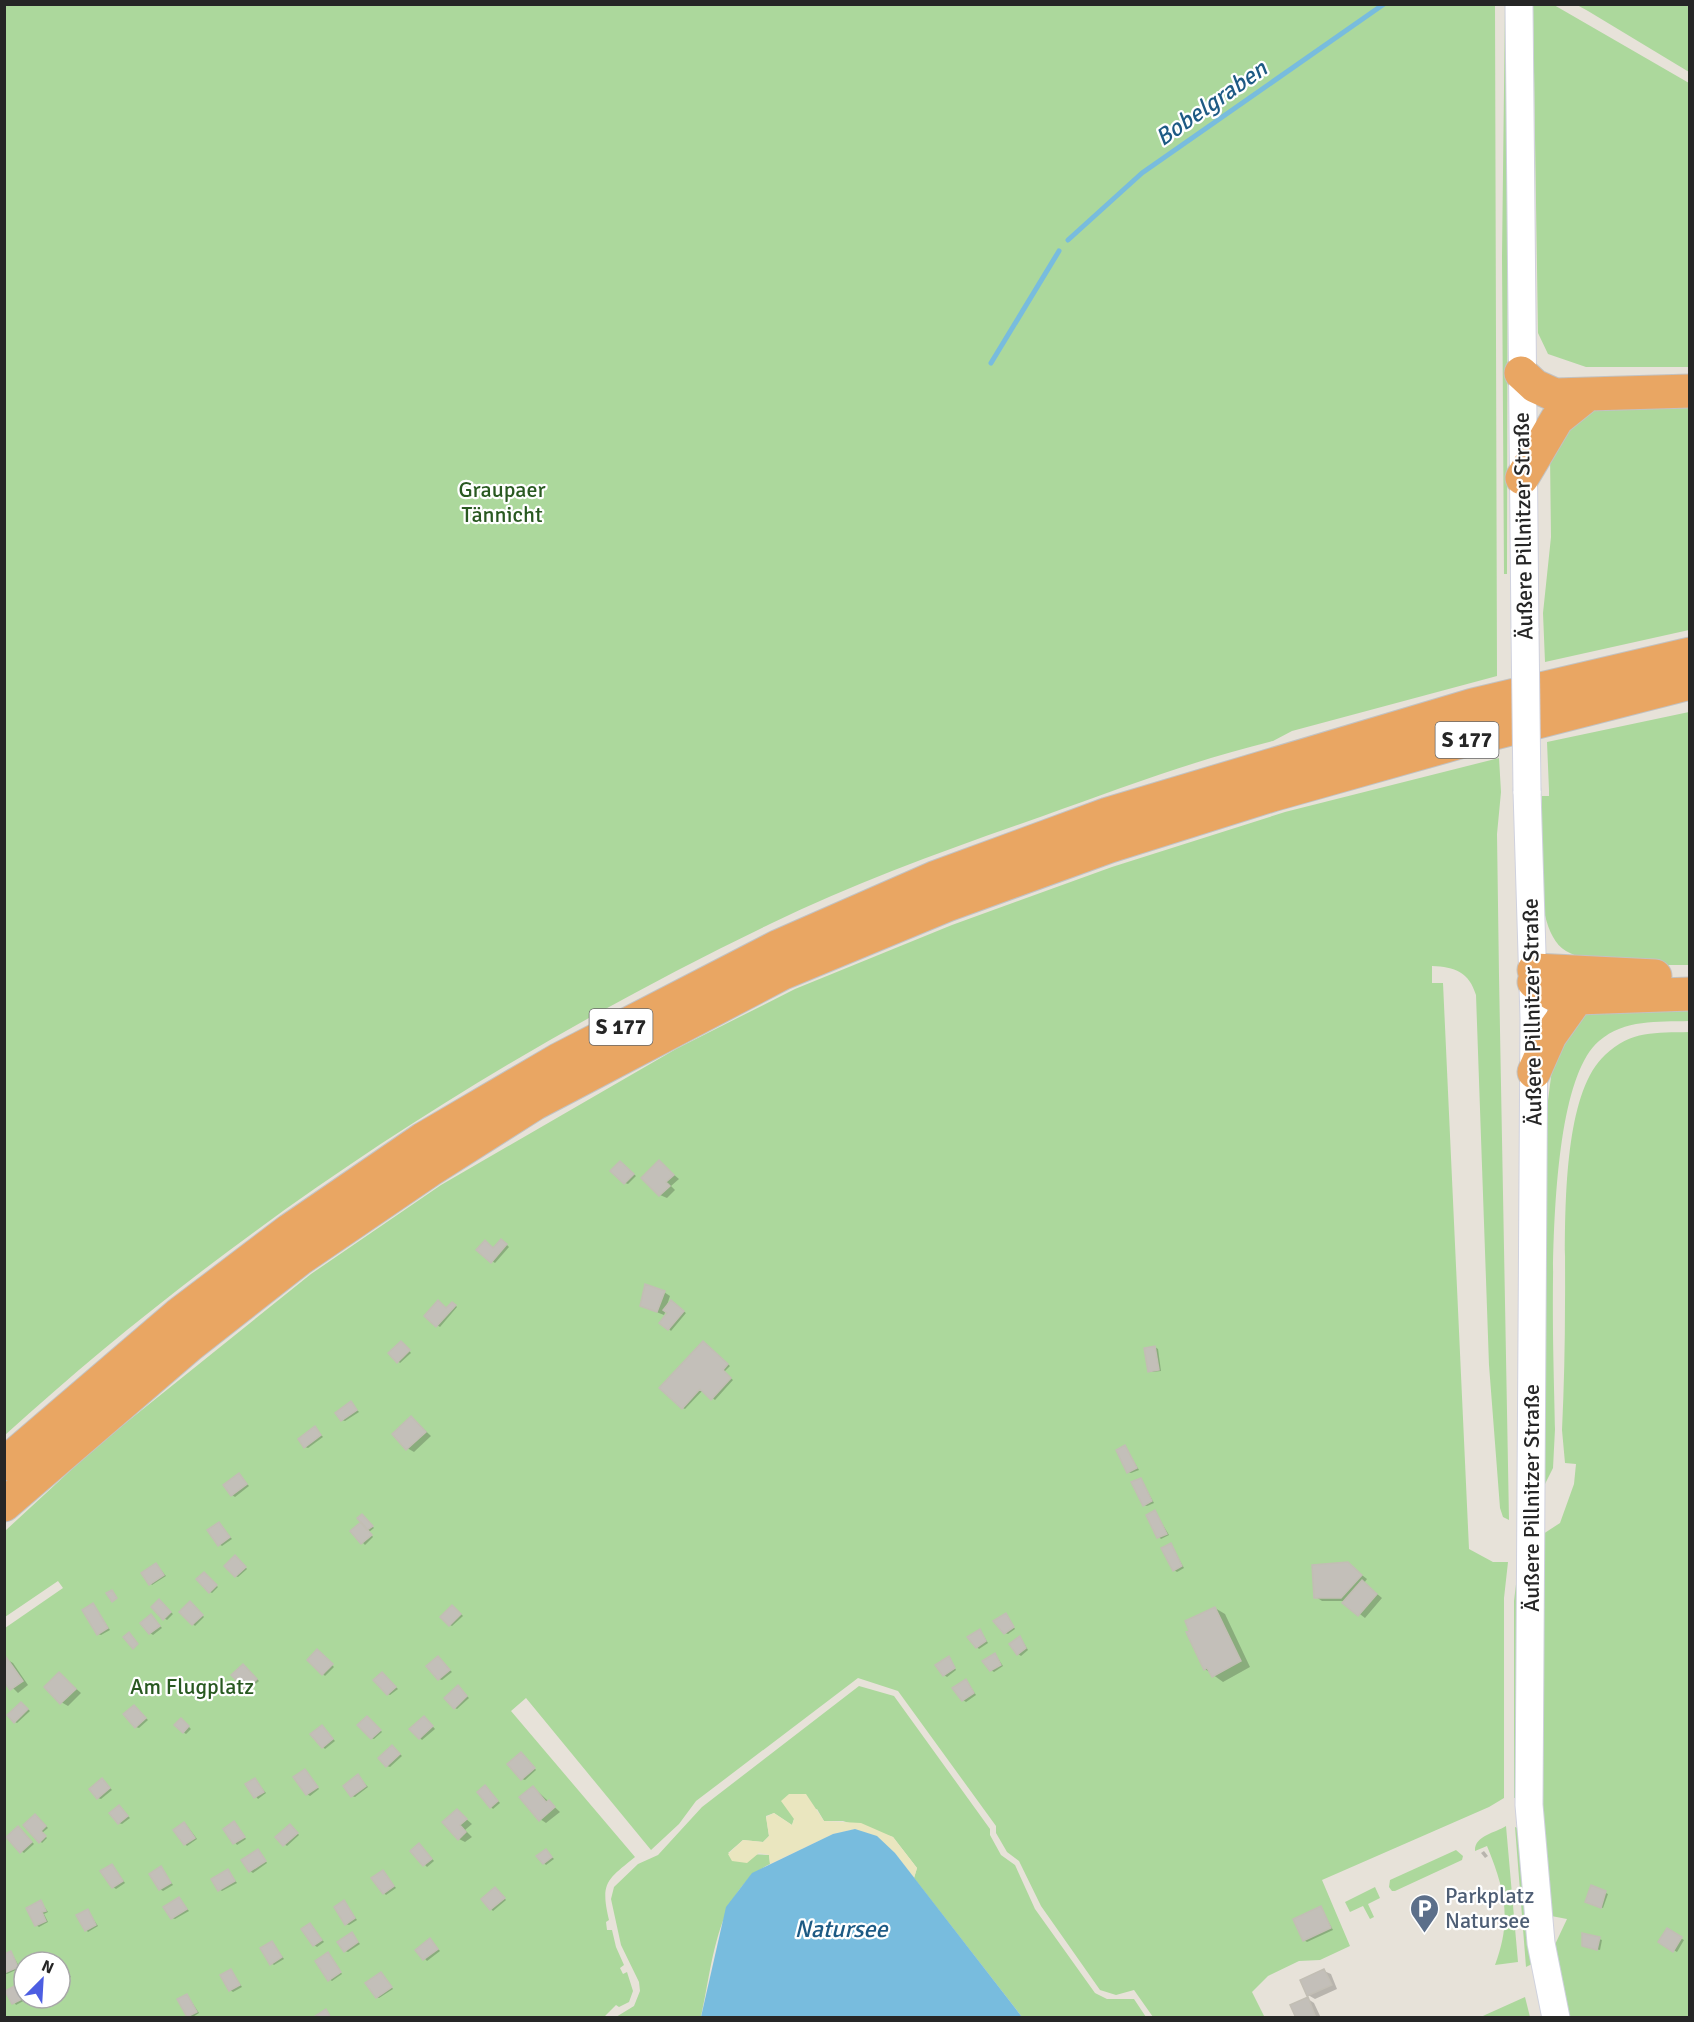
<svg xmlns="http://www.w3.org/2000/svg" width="1694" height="2022" font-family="Signika,sans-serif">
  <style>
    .green { fill: #acd89c; fill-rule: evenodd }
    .sand { fill: #eae6bf }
    .water { fill: #78bcde }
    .shadow { fill: #0003 }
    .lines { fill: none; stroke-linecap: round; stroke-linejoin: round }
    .stream { stroke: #78bcde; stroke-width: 5 }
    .building { fill: #c3bfb9; stroke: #c2beb4; stroke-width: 1.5 }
    .secondary-casing { stroke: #cfd1de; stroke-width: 29 }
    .highway-casing { stroke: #c2c2c2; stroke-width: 35 }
    .secondary { stroke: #fff; stroke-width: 27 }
    .highway { stroke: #e9a663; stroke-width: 33 }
    .secondary-bridge-casing { stroke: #cfd1de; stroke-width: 29; stroke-linecap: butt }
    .secondary-bridge { stroke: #fff; stroke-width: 27 }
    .labels { text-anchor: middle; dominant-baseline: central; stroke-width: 4.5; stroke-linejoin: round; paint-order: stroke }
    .shield { fill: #fff; stroke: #676767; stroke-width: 1.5 }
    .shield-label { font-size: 21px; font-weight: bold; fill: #262626 }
    .park-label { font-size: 22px; fill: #295921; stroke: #fff }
    .street-label { font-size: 22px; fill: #262626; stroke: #fff }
    .service-label { font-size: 22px; fill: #4e5e75; stroke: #fff; text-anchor: start }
    .water-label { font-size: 24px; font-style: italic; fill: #1d5a84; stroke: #fff }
  </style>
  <rect width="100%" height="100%" fill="#e7e2d9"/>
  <path class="green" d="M5 4 1495 5 1497 676 1292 731 1273 741C1195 760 1118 789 1043 816 951 848 858 881 770 924 492 1058 233 1228 5 1435Z
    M1508 4 1507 574H1504L1502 257 1505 5Z
    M1533 5H1554L1689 83V367H1586L1548 354 1538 333Z
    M1577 5H1689V72L1588 11Z
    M1689 400V630L1545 662 1543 613 1551 537 1550 455 1555 436 1592 405Z
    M1689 712V965C1660 965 1590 966 1566 951 1530 929 1542 833 1542 796H1549V790L1547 742Z
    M1499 758 1501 792 1497 834 1499 976 1509 1520 1503 1517 1500 1508 1489 1365 1476 995C1469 972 1455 967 1432 966V983H1443L1469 1549 1493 1562H1508L1504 1598V1798L1489 1807 1322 1880 1350 1946 1320 1960 1299 1961 1268 1976 1252 1992 1264 2016 1260 2018 1153 2017 1134 1990 1116 1995 1100 1990 1041 1906 1019 1861 1007 1852 996 1833V1826L898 1691 858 1678 696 1801 679 1824 651 1850 526 1698 511 1711 635 1857C607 1880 600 1882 609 1920L606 1922 607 1930H612L616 1947 624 1965 620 1968 623 1974 627 1972 633 1991 629 2002 619 2007 616 2005 604 2017H5V1628L63 1588 58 1581 5 1617V1531L97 1446 311 1274 441 1185 676 1049 795 989 952 925 1112 867 1285 812ZM24 1962H60V1998H24Z
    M1689 1002V1021C1657 1022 1625 1019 1599 1041 1540 1091 1554 1351 1555 1429L1553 1468 1544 1486 1542 1147 1555 1046 1579 1014Z
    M1689 1032V2017H1564L1551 1953 1567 1919 1546 1915 1537 1805 1540 1536 1560 1523 1574 1484 1576 1464 1565 1463 1562 1430C1564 1387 1565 1345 1565 1302 1566 1241 1558 1098 1605 1055 1631 1030 1656 1033 1689 1032Z
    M1518 1568 1519 1798H1514V1601Z
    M859 1686 894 1696 990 1829V1835L1001 1855 1015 1865 1035 1909 1095 1993 1107 1999H1134L1146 2017H1022L914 1878 917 1868 893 1837 843 1821H824L817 1809 794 1819 792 1825 774 1813 766 1816 769 1836 763 1842 743 1840 728 1853 769 1855 770 1864C716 1890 713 1964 701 2017H616L634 2006 640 1991 639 1982 621 1945 611 1899 614 1887 638 1864 658 1855 702 1807Z
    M1506 1826 1518 1962 1495 1965C1512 1920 1505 1890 1487 1846L1475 1851C1474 1836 1495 1833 1506 1826Z
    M1515 1827 1525 1831 1534 1963 1526 1967Z
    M1456 1850 1463 1856 1462 1860 1395 1891H1392L1389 1887 1390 1880Z
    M1375 1887 1380 1898 1368 1904 1374 1917 1370 1919 1363 1906 1350 1912 1345 1902Z
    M1525 1997 1530 2017H1481L1485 2015Z"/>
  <path class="sand" d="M789 1794H806L824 1821 861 1823 893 1837 917 1868 914 1878 895 1853 855 1829 833 1834 770 1864 769 1855 759 1853 747 1863 732 1861 728 1854 743 1840 763 1842 769 1836 766 1817 774 1813 792 1825 794 1819 781 1801Z"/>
  <path class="water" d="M855 1829 877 1836 895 1853 1022 2017H701L726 1907 752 1873 833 1834Z"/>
  <path class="shadow" d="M659 1162 679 1179 671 1186 675 1190 667 1198 660 1195Z
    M623 1164 636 1176 628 1184 625 1183Z
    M504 1242 509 1247 495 1263 492 1261 494 1249Z
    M664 1292 670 1296 666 1308 674 1304 686 1313 671 1331 669 1329V1313L666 1310 664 1315 641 1306Z
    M455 1305 457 1307 440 1327 437 1325 447 1309Z
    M706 1344 730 1366 724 1372 733 1380 715 1400 703 1390 685 1409 683 1408Z
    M404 1345 411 1353 400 1363 398 1361Z
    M1155 1347 1158 1349 1161 1371 1152 1372 1150 1371Z
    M351 1403 359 1412 345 1421 342 1420Z
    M412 1418 431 1436 414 1452 407 1448Z
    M315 1428 323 1437 308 1448 305 1447Z
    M1125 1447 1139 1470 1131 1473 1128 1472Z
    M239 1475 249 1486 235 1497 232 1495Z
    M1141 1480 1154 1503 1147 1506 1144 1505Z
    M1155 1512 1169 1535 1161 1539 1159 1537Z
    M362 1516 374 1528 369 1532 373 1537 365 1545 352 1531 363 1523Z
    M219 1524 232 1539 222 1546 219 1544Z
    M1171 1545 1184 1568 1177 1572 1174 1570Z
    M238 1559 247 1569 238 1577 235 1576Z
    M156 1564 166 1576 152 1585 150 1583Z
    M1348 1564 1367 1579 1364 1583 1382 1598 1365 1618 1343 1601H1322L1316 1597Z
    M204 1574 218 1587 212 1593 210 1592Z
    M159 1601 173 1614 167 1620 164 1618Z
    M93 1605 110 1630 101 1635 98 1634Z
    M193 1605 204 1617 195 1626 193 1624Z
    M455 1608 463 1616 452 1626 450 1625Z
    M1215 1608 1225 1614 1250 1667 1223 1682 1205 1669Z
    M1006 1615 1015 1629 1008 1634 1005 1633Z
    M153 1618 162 1628 153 1635 150 1633Z
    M980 1630 988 1643 979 1649 977 1647Z
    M1020 1637 1028 1650 1021 1656 1018 1654Z
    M320 1653 334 1667 325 1676 323 1674Z
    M995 1654 1003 1666 994 1672 991 1670Z
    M438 1658 452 1672 442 1680 439 1679Z
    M949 1658 956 1670 947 1677 944 1675Z
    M6 1659 13 1663 28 1685 18 1693 4 1679Z
    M246 1667 259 1681 249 1690 247 1689Z
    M60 1674 81 1693 68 1706 61 1702Z
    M383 1674 398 1689 390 1695 388 1694Z
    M966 1680 976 1695 966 1702 963 1700Z
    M460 1689 469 1698 457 1709 455 1708Z
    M24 1705 30 1711 17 1723 15 1722Z
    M134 1706 148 1720 139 1728 136 1727Z
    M370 1719 382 1732 374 1739 371 1738Z
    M427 1720 435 1729 422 1740 420 1738Z
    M184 1722 191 1729 186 1734 183 1732Z
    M322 1727 335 1741 325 1749 323 1747Z
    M395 1749 402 1756 390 1767 387 1766Z
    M524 1756 536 1770 525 1780 522 1779Z
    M305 1771 319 1789 310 1796 307 1794Z
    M358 1776 368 1787 355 1797 352 1796Z
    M255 1780 266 1793 258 1799 247 1785Z
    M105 1782 112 1790 101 1799 98 1798Z
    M485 1787 500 1803 493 1809 491 1807Z
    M533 1787 560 1812 546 1823 540 1819Z
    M119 1807 130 1818 122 1824 119 1823Z
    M457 1811 472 1824 465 1830 472 1837 465 1842 459 1839Z
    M38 1817 48 1828 42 1833 47 1838 42 1843 40 1841Z
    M185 1823 197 1839 187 1846 185 1844Z
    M234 1823 246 1839 237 1845 225 1829Z
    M292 1827 299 1835 287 1846 284 1844Z
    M21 1830 34 1844 24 1853 21 1851Z
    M422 1847 434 1861 427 1867 412 1851Z
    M546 1851 554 1859 546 1865 544 1863Z
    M1484 1851 1488 1856 1485 1858 1481 1853Z
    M260 1853 267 1863 253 1873 250 1871Z
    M112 1865 125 1883 116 1889 113 1887Z
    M161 1868 173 1885 163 1891 160 1889Z
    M228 1871 237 1883 222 1891 219 1889Z
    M383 1872 396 1888 386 1895 384 1893Z
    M1592 1887 1608 1894 1603 1908 1590 1903Z
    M496 1889 506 1900 493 1911 491 1909Z
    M179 1899 189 1911 175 1919 172 1918Z
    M41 1902 48 1912 44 1914 48 1922 39 1927 36 1925Z
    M344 1902 357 1920 349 1925 346 1924Z
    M1321 1908 1333 1930 1307 1942 1304 1940Z
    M87 1910 98 1926 88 1932 86 1930Z
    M310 1924 324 1942 317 1947 314 1945Z
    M1667 1930 1684 1940 1677 1952 1660 1942Z
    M352 1934 360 1944 348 1952 345 1951Z
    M1599 1939 1602 1940 1600 1950 1586 1947Z
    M430 1940 440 1951 427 1961 417 1950Z
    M272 1942 284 1959 274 1965 271 1963Z
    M11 1952 20 1968 7 1974 4 1973V1955Z
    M328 1954 342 1974 332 1981 329 1979Z
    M63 1965 71 1977 60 1982V1966Z
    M231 1971 242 1987 233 1992 230 1990Z
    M1324 1971 1331 1974 1337 1989 1315 1999 1308 1995Z
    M381 1973 393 1989 379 1998 377 1997Z
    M22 1983 24 1998H29L16 2005 7 1991Z
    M187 1995 199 2013 191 2018 188 2016Z
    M1308 1999 1314 2003 1321 2018H1297Z"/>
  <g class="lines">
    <path class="stream" d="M1068 240 1142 173 1384 4
      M991 363 1059 251"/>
  </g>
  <path class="building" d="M659 1160 674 1175 666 1182 670 1186 659 1196 641 1178Z
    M620 1161 634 1174 624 1184 610 1171Z
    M501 1239 507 1244 491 1263 476 1250 485 1240 493 1248Z
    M645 1284 665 1291 657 1312 640 1306Z
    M438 1300 446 1308 452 1302 456 1305 436 1327 424 1316Z
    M671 1300 684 1311 668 1330 659 1323 667 1313 663 1310Z
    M401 1341 410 1350 397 1363 388 1353Z
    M703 1341 728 1364 723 1370 731 1378 711 1400 700 1389 682 1409 659 1388Z
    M1155 1346 1159 1370 1148 1372 1144 1348Z
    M351 1401 357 1410 341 1421 335 1413Z
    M411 1416 426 1432 406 1450 392 1434Z
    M315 1426 321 1435 304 1448 298 1439Z
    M1125 1445 1137 1468 1127 1473 1116 1450Z
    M239 1473 247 1484 231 1496 223 1485Z
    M1141 1478 1152 1501 1143 1506 1131 1482Z
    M1155 1510 1167 1534 1157 1538 1146 1515Z
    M362 1514 373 1526 367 1530 357 1518Z
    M219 1522 230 1537 218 1546 207 1530Z
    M361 1522 372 1535 361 1544 350 1531Z
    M1171 1543 1182 1566 1173 1571 1161 1548Z
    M235 1555 246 1567 235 1577 224 1566Z
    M1348 1562 1362 1575 1341 1598H1314L1312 1565Z
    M156 1563 164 1575 149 1585 141 1573Z
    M204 1572 217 1585 209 1593 196 1579Z
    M1362 1580 1377 1594 1358 1616 1342 1603Z
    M112 1590 117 1598 112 1602 106 1593Z
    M159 1599 171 1612 163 1620 151 1607Z
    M190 1601 203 1615 192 1625 179 1612Z
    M93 1603 108 1628 97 1635 82 1610Z
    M452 1605 461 1614 449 1626 440 1617Z
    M1215 1607 1241 1661 1212 1677 1207 1668 1204 1670 1186 1632 1189 1631 1185 1621Z
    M1006 1613 1014 1627 1004 1634 993 1621Z
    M151 1614 160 1626 149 1634 140 1623Z
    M980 1629 986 1641 976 1648 967 1637Z
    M129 1632 138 1644 133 1649 123 1637Z
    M1020 1636 1026 1648 1017 1655 1009 1644Z
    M317 1649 333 1664 322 1675 307 1660Z
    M995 1653 1001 1665 990 1671 982 1661Z
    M438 1656 450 1670 438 1680 426 1666Z
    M949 1656 955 1668 943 1676 935 1665Z
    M6 1657 23 1681 10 1690 4 1682Z
    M243 1664 257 1679 246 1690 231 1675Z
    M59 1672 76 1689 60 1704 44 1687Z
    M382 1672 396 1687 387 1695 373 1680Z
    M966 1679 974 1693 962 1701 952 1688Z
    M458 1685 467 1696 454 1709 444 1698Z
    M21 1702 28 1709 14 1723 7 1715Z
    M134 1705 146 1718 135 1728 123 1714Z
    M367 1716 381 1730 371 1739 357 1725Z
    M424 1716 433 1726 419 1739 409 1729Z
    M181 1718 189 1726 183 1733 174 1725Z
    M322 1725 333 1739 322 1748 310 1734Z
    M392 1745 400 1754 386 1767 378 1758Z
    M521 1752 535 1768 521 1780 507 1764Z
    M305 1769 318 1787 306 1795 293 1777Z
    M358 1774 366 1786 351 1797 343 1786Z
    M102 1778 110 1788 97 1799 89 1789Z
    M255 1778 264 1792 254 1798 245 1784Z
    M485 1785 498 1801 490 1808 477 1792Z
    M533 1786 546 1802 549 1800 555 1807 539 1821 519 1797Z
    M119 1805 128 1816 118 1824 109 1813Z
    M457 1809 467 1819 460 1825 466 1832 458 1840 442 1822Z
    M35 1814 46 1826 41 1831 46 1836 39 1843 23 1825Z
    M234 1821 245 1837 233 1844 223 1829Z
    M184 1822 195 1838 184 1845 173 1830Z
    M290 1824 298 1833 283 1846 275 1837Z
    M18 1826 32 1842 20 1853 6 1837Z
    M419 1843 432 1859 423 1866 410 1851Z
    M258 1849 266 1861 249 1872 241 1860Z
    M546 1849 552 1857 543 1864 536 1856Z
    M112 1864 123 1881 112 1888 100 1871Z
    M161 1866 171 1883 159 1890 149 1874Z
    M228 1869 235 1881 218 1891 211 1879Z
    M383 1870 394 1886 383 1894 371 1878Z
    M1591 1885 1606 1891 1601 1908 1585 1902Z
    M495 1887 505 1898 490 1910 481 1899Z
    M179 1897 187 1909 171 1919 163 1907Z
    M41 1900 46 1911 42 1912 46 1921 35 1926 26 1908Z
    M344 1900 355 1918 345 1925 334 1907Z
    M1321 1906 1331 1928 1303 1941 1293 1919Z
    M88 1909 96 1925 85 1931 76 1915Z
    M310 1923 322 1940 313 1946 301 1929Z
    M1667 1928 1682 1937 1673 1952 1658 1942Z
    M352 1932 358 1942 344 1952 337 1942Z
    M1582 1933 1600 1937 1597 1950 1582 1946Z
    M430 1938 438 1949 423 1960 415 1950Z
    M272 1941 282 1957 270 1965 260 1948Z
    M11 1951 18 1967 4 1973V1954Z
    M328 1952 341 1972 328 1981 315 1961Z
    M63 1963 69 1975 60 1980V1965Z
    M231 1969 240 1985 229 1991 220 1975Z
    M1324 1969 1332 1985 1307 1996 1300 1980Z
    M381 1972 392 1987 376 1998 365 1983Z
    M22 1982 24 1998 12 2004 5 1991Z
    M187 1994 197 2012 187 2017 177 1999Z
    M1308 1997 1316 2018H1296L1290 2005Z
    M326 2009 331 2018H312Z"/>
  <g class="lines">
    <defs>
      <path id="secondary" d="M1519 4 1525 631
        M1527 791 1534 1018 1529 1805 1541 1943 1556 2018"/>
      <path id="highway" d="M1521 373 1535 386 1555 395 1690 391
        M1522 478 1557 419 1587 395
        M1534 970 1655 976
        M1534 982 1553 994 1577 998 1690 994
        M1534 1072 1550 1036 1577 998
        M4 1464 178 1315 290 1230 423 1139 558 1060 779 946 934 878 1108 814 1473 705 1690 654
        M4 1505 190 1345 301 1258 430 1170 534 1104 783 973 947 905 1110 846 1272 795 1467 740 1690 683"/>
    </defs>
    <use href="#secondary" class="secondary-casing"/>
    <use href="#highway" class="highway-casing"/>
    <use href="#secondary" class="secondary"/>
    <use href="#highway" class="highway"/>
    <defs>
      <path id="secondary-bridge" d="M1525 631 1527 791"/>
    </defs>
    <use href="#secondary-bridge" class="secondary-bridge-casing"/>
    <use href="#secondary-bridge" class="secondary-bridge"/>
  </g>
  <defs>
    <symbol id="parking-pin" viewBox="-11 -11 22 30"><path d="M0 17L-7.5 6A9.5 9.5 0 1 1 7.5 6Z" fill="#5c6f8a" stroke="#fff"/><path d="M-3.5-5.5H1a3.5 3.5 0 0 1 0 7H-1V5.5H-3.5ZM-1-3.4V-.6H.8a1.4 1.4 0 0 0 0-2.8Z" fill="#fff"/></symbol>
  </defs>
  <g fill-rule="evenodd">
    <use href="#parking-pin" x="1408" y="1892" width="33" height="45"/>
  </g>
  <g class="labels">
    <g class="shield">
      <rect x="1435.5" y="722" width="63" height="36" rx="4.5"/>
      <rect x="589.5" y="1009" width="63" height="36" rx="4.5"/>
    </g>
    <g class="shield-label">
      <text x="1467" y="740">S 177</text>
      <text x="621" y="1027">S 177</text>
    </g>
    <g class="park-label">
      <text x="502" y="489">Graupaer<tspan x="502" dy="25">Tännicht</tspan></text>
      <text x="192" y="1686">Am Flugplatz</text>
    </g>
    <g class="street-label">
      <text transform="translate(1523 526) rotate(-91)">Äußere Pillnitzer Straße</text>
      <text transform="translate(1532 1012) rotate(-91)">Äußere Pillnitzer Straße</text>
      <text transform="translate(1531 1498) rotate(-90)">Äußere Pillnitzer Straße</text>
    </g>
    <g class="service-label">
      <text x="1445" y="1895">Parkplatz<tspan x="1445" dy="25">Natursee</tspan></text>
    </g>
    <g class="water-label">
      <text transform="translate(1211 103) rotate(-35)">Bobelgraben</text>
      <text x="841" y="1929">Natursee</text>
    </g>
  </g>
  <rect width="1694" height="2022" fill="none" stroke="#262626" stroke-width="12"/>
  <g transform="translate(42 1980) rotate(24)"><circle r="28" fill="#ffffff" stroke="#a8a8a8" stroke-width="1.5"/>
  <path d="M0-4.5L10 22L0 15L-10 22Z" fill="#4c5ee2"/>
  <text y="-9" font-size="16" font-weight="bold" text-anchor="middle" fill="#262626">N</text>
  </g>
</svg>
